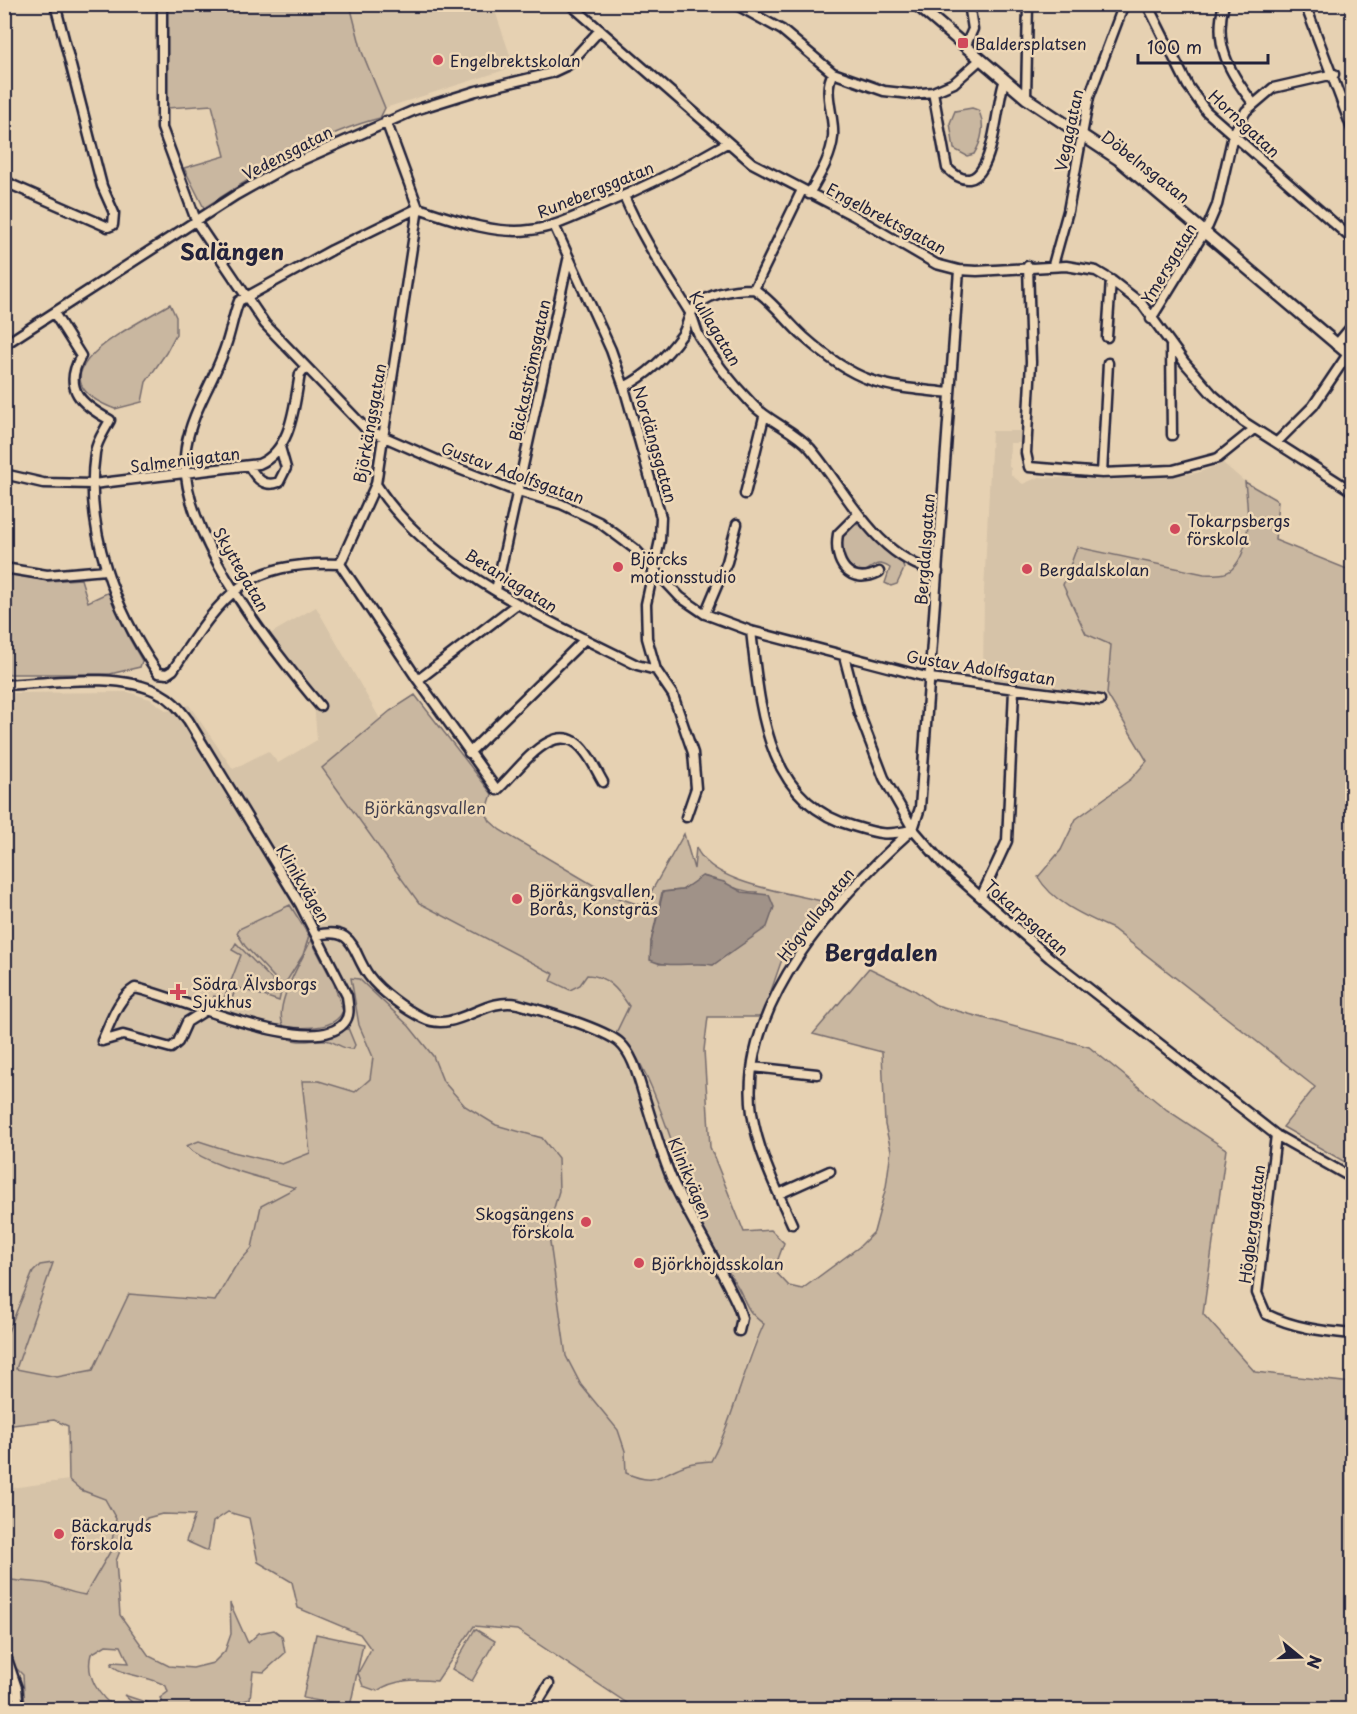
<svg xmlns="http://www.w3.org/2000/svg" width="1357" height="1714" font-family="'Playpen Sans',sans-serif">
  <style>
    .built { fill: #d6c3a8 }
    .green { fill: #c9b7a0; stroke: #766c6e; stroke-width: 1.5; fill-rule: evenodd }
    .water { fill: #a09288; stroke: #6e6569; stroke-width: 1.5 }
    .lines { fill: none; stroke-linecap: round; stroke-linejoin: round }
    .minor-casing { stroke: #22223b; stroke-width: 13 }
    .tertiary-casing { stroke: #22223b; stroke-width: 15 }
    .minor { stroke: #eed8b7; stroke-width: 8 }
    .tertiary { stroke: #eed8b7; stroke-width: 10 }
    .poi-dot { fill: #d1495b; stroke: #eed8b7; stroke-width: 2 }
    .labels { text-anchor: middle; dominant-baseline: central; stroke-width: 5; stroke-linejoin: round; paint-order: stroke }
    .poi-label { font-size: 16px; fill: #22223b; stroke: #eed8b7; text-anchor: start }
    .street-label { font-size: 16px; fill: #22223b; stroke: #eed8b7 }
    .park-label { font-size: 16px; fill: #43404f; stroke: #eed8b7 }
    .district-label { font-size: 22px; font-weight: bold; fill: #22223b; stroke: #eed8b7 }
  </style>
  <rect width="100%" height="100%" fill="#e6d1b2"/>
  <filter id="ink" filterUnits="userSpaceOnUse"><feTurbulence type="fractalNoise" baseFrequency=".0167" numOctaves="2"/><feDisplacementMap in="SourceGraphic" scale="12" xChannelSelector="R" yChannelSelector="G"/><feConvolveMatrix kernelMatrix="1 2 1 2 8 2 1 2 1" color-interpolation-filters="sRGB"/></filter>
  <g filter="url(#ink)">
    <path class="built" d="M350 5H493L514 67 385 108 362 52Z
      M992 431H1022L1020 443H1010L1009 467 1011 468V475L1023 484 1039 477 1106 480 1162 477 1197 473 1223 463 1245 482 1248 506 1246 539 1241 556 1231 571 1219 575 1204 574 1077 547 1112 644 1107 694 983 678 984 591Z
      M316 607 380 719 322 769 554 974 551 982 570 990 580 985 587 975H595L619 991 629 1007 624 1017 625 1041 635 1055 658 1104 696 1212 740 1291 745 1306 764 1324 751 1350 725 1435 712 1461 684 1465 665 1476 643 1481 626 1473 625 1451 618 1430 581 1385 566 1356 548 1228 559 1191 542 1138 496 1125 465 1106 443 1081 433 1056 359 980 352 978V993L359 1025 373 1057 370 1079 355 1092 319 1081H302L311 1153 282 1164 233 1152 199 1141 222 1164 296 1188 261 1206 252 1248 235 1267 215 1301 129 1294 93 1370 57 1377 15 1369 53 1263 40 1265 33 1272 5 1339V693L128 692 150 699 167 711 189 705 233 769 268 751 278 763 317 740 314 702 258 641Z
      M69 1480 81 1490 105 1498 116 1519 110 1552 85 1595 60 1591 47 1584 22 1583 5 1579 4 1489Z"/>
    <path class="green" d="M166 5H350L362 52 385 108 380 118C316 134 259 173 204 208L184 168 225 156 212 105 167 108Z
      M972 108 978 110C986 124 982 141 974 154L967 156 954 149 950 123 955 111Z
      M170 304 176 317V334L166 353 146 382 142 402 115 409C25 375 133 327 170 304Z
      M1245 482 1278 501 1275 540 1352 571V1166L1283 1127 1315 1087 1113 929C1087 917 1053 903 1038 877L1061 850 1076 819 1131 779 1147 761 1107 694 1111 645 1086 634 1063 585 1077 547 1204 574C1213 574 1225 576 1232 569 1253 549 1248 508 1245 482Z
      M853 524 860 525 902 561 904 569 897 584 891 586 885 583 890 568C878 560 874 565 864 573 844 568 839 553 842 534Z
      M4 573 48 581 81 579 88 602 109 592 129 638 142 661 140 667 110 674H5Z
      M415 695 492 794 486 813 490 821 500 830 610 895 643 906 684 834 694 869 696 847C711 885 794 893 830 903L788 958 786 956 781 962 762 1017H708L704 1050 710 1147 744 1232 771 1230 784 1243 774 1270 789 1286 802 1289 859 1247 874 1232 886 1187 891 1150 885 1125 882 1052 813 1034 869 968 914 990 936 1005 1089 1047 1167 1110 1226 1149 1203 1314 1255 1372 1352 1383V1709H636L517 1630 474 1626 437 1681C415 1679 395 1679 377 1691L363 1686 358 1673 371 1649 360 1634 298 1608 292 1582 258 1562 249 1518 228 1512 213 1522 208 1551 186 1541 195 1515 162 1514 147 1518 140 1527 126 1536 116 1561 120 1615 149 1656 169 1666 193 1668 213 1663 225 1651 231 1634 230 1603 248 1643 259 1633 274 1630 282 1636 285 1653 264 1672 253 1671 250 1699 235 1704 230 1709H203L200 1706 193 1710H145L136 1706 124 1695 157 1706 162 1701 160 1698 168 1692 166 1686C150 1675 127 1678 111 1665L113 1662 129 1663 121 1646 106 1645 91 1654C85 1676 99 1697 117 1709H25L23 1675 5 1657 4 1579C19 1582 34 1581 48 1584 60 1588 71 1593 85 1595L110 1552 116 1519 105 1499 81 1490 69 1480 68 1426 54 1420 5 1426V1339L33 1272 40 1265 53 1263 16 1369 57 1377 93 1370 129 1294 215 1301 235 1267 252 1248 261 1206 295 1188C265 1178 209 1167 186 1146L199 1141 233 1152 282 1164 310 1153 302 1081H319L355 1092 370 1079 373 1057 359 1025 351 978 359 979 409 1026 433 1056 443 1081 465 1106 496 1125 542 1138 558 1158 559 1191 548 1228 566 1356 581 1385 618 1430 625 1451 626 1473C655 1486 657 1476 683 1466 692 1462 703 1462 711 1461 734 1418 743 1369 764 1324 745 1311 747 1302 736 1284 722 1261 706 1237 696 1211 680 1173 649 1052 616 1033L629 1006C619 991 607 975 587 975L580 985 570 990 551 981 554 974 419 903 322 768 390 711ZM703 876C721 881 737 892 757 892L732 950 713 965 697 962 659 964 651 942 662 892 682 890Z
      M290 905 309 936 303 955 283 987 245 946 237 933 239 929Z
      M311 940 334 984 343 1011C334 1031 303 1028 284 1027 272 1006 302 961 311 940Z
      M236 943 277 985 281 992 279 1001 236 987 232 999 219 1006H212L214 996 224 999 241 955 232 950Z
      M348 1028 355 1045 353 1049C342 1050 335 1041 325 1040 313 1039 301 1044 290 1039L336 1033Z
      M475 1629 495 1641 472 1681 452 1669Z
      M316 1634 363 1644 350 1707 303 1698Z"/>
    <path class="water" d="M702 876 724 882 742 892 769 895 774 907 767 927 713 965C693 961 668 969 650 960L651 942 663 892 682 890Z"/>
    <g class="lines">
      <defs>
        <path id="minor" d="M162 4V128L197 223 265 324 366 429 446 464 508 488 561 504 599 522 635 549 680 597 705 614 751 631 930 678 1100 700
          M570 4 752 163 854 216 936 264 959 270 977 271 1066 266 1096 271 1111 280 1142 304 1185 363 1212 394 1244 422 1352 491
          M735 4 782 30 833 73 884 91 911 94 933 92 954 83 981 59
          M1147 4 1188 86 1206 111 1352 239
          M1224 4C1213 44 1229 72 1253 103
          M1305 4 1352 129
          M966 45 973 29 969 4
          M933 92 947 168C995 215 995 99 1005 80
          M1026 98 1028 4
          M386 121 418 208C452 219 494 235 530 230 553 228 574 217 595 208 641 189 684 168 727 143
          M4 179 12 185 108 227 113 225 114 213 102 186 55 4
          M809 194C819 176 831 158 833 137 835 116 822 91 833 73
          M624 196C642 238 665 272 689 311 694 318 695 328 699 336 714 361 732 383 752 404 769 422 794 430 810 448 848 493 874 557 938 572
          M554 225 611 350 624 387 661 517 660 540 646 604 647 638 656 670 673 695 693 753 696 788 686 817
          M1053 265 1068 211 1089 97 1124 4
          M1028 266 1031 362 1026 453 1029 467 1102 473 1173 470 1218 458 1254 429
          M754 289C774 302 786 321 804 337 858 385 881 386 950 393
          M54 313 81 356C62 389 82 405 110 420 105 430 96 442 95 453 84 530 115 611 158 673L167 674 173 670C223 595 243 561 340 564
          M1151 319 1208 226 1217 205 1233 135 1246 111 1273 88 1334 74
          M1107 337 1111 280
          M4 345 236 195 286 167 415 110 476 91 551 73 568 65 600 30
          M1336 345 1352 326
          M1171 347 1172 435
          M624 387C648 375 666 357 682 335 687 328 687 320 691 313 703 293 733 289 754 289L802 190
          M1277 442 1313 406 1348 354
          M249 466C256 478 264 488 279 482L286 468 280 447
          M1102 473 1108 363
          M4 474 43 483 93 484 259 464C292 450 294 406 300 374L305 368
          M376 484C428 568 551 622 637 665L656 670
          M745 494 764 417
          M857 515 838 534C833 562 849 587 879 572
          M340 564 418 680 497 790C519 771 556 711 586 753 593 762 597 772 603 782
          M340 564 376 484 418 208
          M4 568 47 575 106 570
          M496 590 568 260
          M705 614 727 562 737 524
          M751 631C760 706 765 802 853 826 879 834 885 836 911 830
          M844 656 859 713 884 778 913 829 943 864 1050 958 1276 1135 1352 1178
          M418 680 517 604
          M4 685C50 683 120 671 161 694 173 700 180 710 188 720L300 904 347 996C348 1005 351 1015 344 1023 312 1060 177 996 135 988 117 999 111 1022 102 1041
          M320 706C271 648 174 527 186 447 192 410 215 380 226 345 231 331 233 316 239 301L332 250 418 208
          M469 753 585 639
          M913 829 920 808 959 270
          M981 897 1007 841 1014 690
          M316 935C356 926 351 951 369 976 380 991 406 1010 423 1018 456 1034 484 996 518 1004 540 1010 605 1029 620 1043 634 1056 638 1078 644 1096 653 1124 661 1154 673 1182 693 1224 719 1264 738 1306L742 1318 739 1331
          M102 1041 123 1035 171 1048 178 1042 187 1022 206 1010
          M753 1067 817 1074
          M1276 1135 1257 1293 1266 1314C1294 1328 1322 1331 1352 1334
          M779 1194 830 1171
          M792 1224C776 1188 758 1152 752 1113 737 1005 839 895 913 829
          M4 1650 17 1688 19 1710
          M533 1710 549 1684"/>
        <path id="tertiary" d="M916 4 1026 98 1118 159 1352 357"/>
      </defs>
      <use href="#minor" class="minor-casing"/>
      <use href="#tertiary" class="tertiary-casing"/>
      <use href="#minor" class="minor"/>
      <use href="#tertiary" class="tertiary"/>
    </g>
  </g>
  <g class="poi-dot">
    <rect x="957" y="37" width="12" height="12" rx="3"/>
    <circle cx="438" cy="60" r="6"/>
    <circle cx="1175" cy="529" r="6"/>
    <circle cx="618" cy="567" r="6"/>
    <circle cx="1027" cy="569" r="6"/>
    <circle cx="517" cy="899" r="6"/>
    <path d="M175 983h6v6h6v6h-6v6h-6v-6h-6v-6h6z"/>
    <circle cx="586" cy="1222" r="6"/>
    <circle cx="639" cy="1263" r="6"/>
    <circle cx="59" cy="1534" r="6"/>
  </g>
  <g class="labels">
    <g class="poi-label">
      <text x="975" y="43">Baldersplatsen</text>
      <text x="450" y="60">Engelbrektskolan</text>
      <text x="1187" y="520">Tokarpsbergs<tspan x="1187" dy="18">förskola</tspan></text>
      <text x="630" y="558">Björcks<tspan x="630" dy="18">motionsstudio</tspan></text>
      <text x="1039" y="569">Bergdalskolan</text>
      <text x="529" y="890">Björkängsvallen,<tspan x="529" dy="18">Borås, Konstgräs</tspan></text>
      <text x="192" y="983">Södra Älvsborgs<tspan x="192" dy="18">Sjukhus</tspan></text>
      <text x="574" y="1213" text-anchor="end">Skogsängens<tspan x="574" dy="18">förskola</tspan></text>
      <text x="651" y="1263">Björkhöjdsskolan</text>
      <text x="71" y="1525">Bäckaryds<tspan x="71" dy="18">förskola</tspan></text>
    </g>
    <g class="street-label">
      <text transform="translate(1245 123) rotate(43)">Hornsgatan</text>
      <text transform="translate(1068 130) rotate(-78)">Vegagatan</text>
      <text transform="translate(287 152) rotate(-27)">Vedensgatan</text>
      <text transform="translate(1146 166) rotate(38)">Döbelnsgatan</text>
      <text transform="translate(595 189) rotate(-22)">Runebergsgatan</text>
      <text transform="translate(887 218) rotate(28)">Engelbrektsgatan</text>
      <text transform="translate(1168 263) rotate(-59)">Ymersgatan</text>
      <text transform="translate(716 328) rotate(59)">Kullagatan</text>
      <text transform="translate(529 370) rotate(-78)">Bäckaströmsgatan</text>
      <text transform="translate(369 423) rotate(-80)">Björkängsgatan</text>
      <text transform="translate(656 444) rotate(74)">Nordängsgatan</text>
      <text transform="translate(185 459) rotate(-7)">Salmeniigatan</text>
      <text transform="translate(513 472) rotate(20)">Gustav Adolfsgatan</text>
      <text transform="translate(924 549) rotate(-86)">Bergdalsgatan</text>
      <text transform="translate(242 569) rotate(60)">Skyttegatan</text>
      <text transform="translate(512 580) rotate(32)">Betaniagatan</text>
      <text transform="translate(981 667) rotate(9)">Gustav Adolfsgatan</text>
      <text transform="translate(304 883) rotate(59)">Klinikvägen</text>
      <text transform="translate(815 914) rotate(-52)">Högvallagatan</text>
      <text transform="translate(1027 917) rotate(41)">Tokarpsgatan</text>
      <text transform="translate(691 1178) rotate(67)">Klinikvägen</text>
      <text transform="translate(1251 1224) rotate(-83)">Högbergagatan</text>
    </g>
    <g class="park-label">
      <text x="425" y="807">Björkängsvallen</text>
    </g>
    <g class="district-label">
      <text x="232" y="250">Salängen</text>
      <text x="881" y="951">Bergdalen</text>
    </g>
  </g>
  <rect width="1357" height="1714" fill="none" stroke="#eed8b7" stroke-width="24"/>
  <rect x="12" y="12" width="1333" height="1690" fill="none" stroke="#22223b" stroke-width="2" filter="url(#ink)"/>
  <g transform="translate(1300 1657) rotate(109)" stroke="#eed8b7" stroke-width="4.5" paint-order="stroke">
  <path d="M0-4.5L10 22L0 15L-10 22Z" fill="#22223b"/>
  <text y="-9" font-size="16" font-weight="bold" text-anchor="middle" fill="#22223b">N</text>
  </g>
  <path d="M1138 54v9h130v-9" fill="none" stroke="#22223b" stroke-width="3"/>
  <text x="1147" y="54" font-size="18" fill="#22223b" stroke="#eed8b7" stroke-width="4.5" paint-order="stroke">100 m</text>
</svg>
